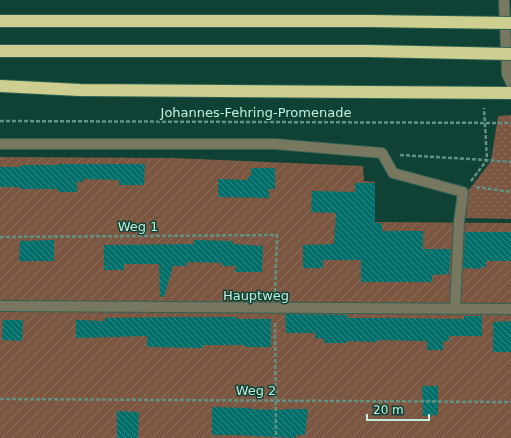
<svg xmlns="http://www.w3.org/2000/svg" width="511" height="438" font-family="'DejaVu Sans',sans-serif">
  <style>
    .park { fill: url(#park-dots) }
    .garden { fill: url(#garden-furrows) }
    .building { fill: url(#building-back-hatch) }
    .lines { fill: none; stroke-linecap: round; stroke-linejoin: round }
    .minor-casing { stroke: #2f6152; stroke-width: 12 }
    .highway-casing { stroke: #2f6152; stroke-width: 14 }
    .path { stroke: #629182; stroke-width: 2.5; stroke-dasharray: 4 2; stroke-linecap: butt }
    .minor { stroke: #77785f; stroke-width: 10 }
    .highway { stroke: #cccf8f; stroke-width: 12 }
    .highway-bridge-casing { stroke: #2f6152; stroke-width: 14; stroke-linecap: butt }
    .highway-bridge { stroke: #cccf8f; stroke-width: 12 }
    .labels { text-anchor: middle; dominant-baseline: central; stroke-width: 3; stroke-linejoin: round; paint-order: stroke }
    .street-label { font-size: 13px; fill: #c3eedd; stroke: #0f4234 }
  </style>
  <defs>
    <pattern id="park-dots" width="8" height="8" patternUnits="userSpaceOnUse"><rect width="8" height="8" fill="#7b5641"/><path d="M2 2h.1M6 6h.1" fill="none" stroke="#8c6f5c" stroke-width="1.8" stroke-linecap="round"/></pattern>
    <pattern id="garden-furrows" width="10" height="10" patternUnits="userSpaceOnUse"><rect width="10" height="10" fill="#7b5641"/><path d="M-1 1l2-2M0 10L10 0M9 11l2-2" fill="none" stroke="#8c6f5c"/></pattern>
    <pattern id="building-back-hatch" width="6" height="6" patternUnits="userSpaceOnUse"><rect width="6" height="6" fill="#026e6a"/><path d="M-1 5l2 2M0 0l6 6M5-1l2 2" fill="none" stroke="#318a86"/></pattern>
  </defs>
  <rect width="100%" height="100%" fill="#0f4234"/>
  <path class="park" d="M511 115V219L466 218 468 191 491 161 498 116Z"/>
  <path class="garden" d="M0 157 173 158 363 166 364 181 375 182V222L511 223V438H0Z"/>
  <path class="building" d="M58 164H145L144 185H119V180L83 179V182H77V192H58V189H20V187H0V167H21V165H58Z
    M251 168H275V189H269V198L218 197V179L248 180V176H251Z
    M355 183H375V223H382V231H423V249H451L449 274 432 275V282H361V260H323V268H303V245L334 244 336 213 311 212 312 191 355 192Z
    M465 232H511V261H486V267H481V269L463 268Z
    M54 240V261H19L20 241Z
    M194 240 233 241V244L263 246 262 272H235L236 266H222V263L187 262V266H173L164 297 160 296 159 264H124V270H104V245L194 244Z
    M285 314 348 315V318H389L455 319H464V316H482V336H449V341H443V350H427V341L377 340V342L347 341V343H324V339L315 338V333H286Z
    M177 317H237V319H271V347H245V345H203V348L147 347V336L76 338V320L105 321V318Z
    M3 320H23L22 341 2 340Z
    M511 321V352H493V322Z
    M422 386H438V415L423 416Z
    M212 407 250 408V409L284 410 286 409H308L305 435H297L295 438 235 435H212Z
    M117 411 139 412 138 438H117Z"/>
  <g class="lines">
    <defs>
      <path id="minor" d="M504 0 507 74 511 83
        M0 144H275L382 153 393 173 463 192 459 222 455 309
        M0 306 511 309"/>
      <path id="highway" d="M0 21H369
        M0 51H369
        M0 86 80 90 511 93"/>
    </defs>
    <use href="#minor" class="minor-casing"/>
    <use href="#highway" class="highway-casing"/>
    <path class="path" d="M0 121 511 123
      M400 155 487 160 484 108
      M471 181 487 160 511 162
      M476 187 511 192
      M0 237 277 235 275 292
      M275 323 276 438
      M0 399 511 402"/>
    <use href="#minor" class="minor"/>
    <use href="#highway" class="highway"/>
    <defs>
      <path id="highway-bridge" d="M369 21 511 23
        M369 51 511 54"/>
    </defs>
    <use href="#highway-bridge" class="highway-bridge-casing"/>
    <use href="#highway-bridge" class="highway-bridge"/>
  </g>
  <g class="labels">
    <g class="street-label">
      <text x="256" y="112">Johannes-Fehring-Promenade</text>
      <text x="138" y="226">Weg 1</text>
      <text x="256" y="295">Hauptweg</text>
      <text x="256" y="390">Weg 2</text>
    </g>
  </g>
  <path d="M367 414v6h62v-6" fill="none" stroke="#c3eedd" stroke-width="2"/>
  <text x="373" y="414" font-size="12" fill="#c3eedd" stroke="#0f4234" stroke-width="3" paint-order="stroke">20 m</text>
</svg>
